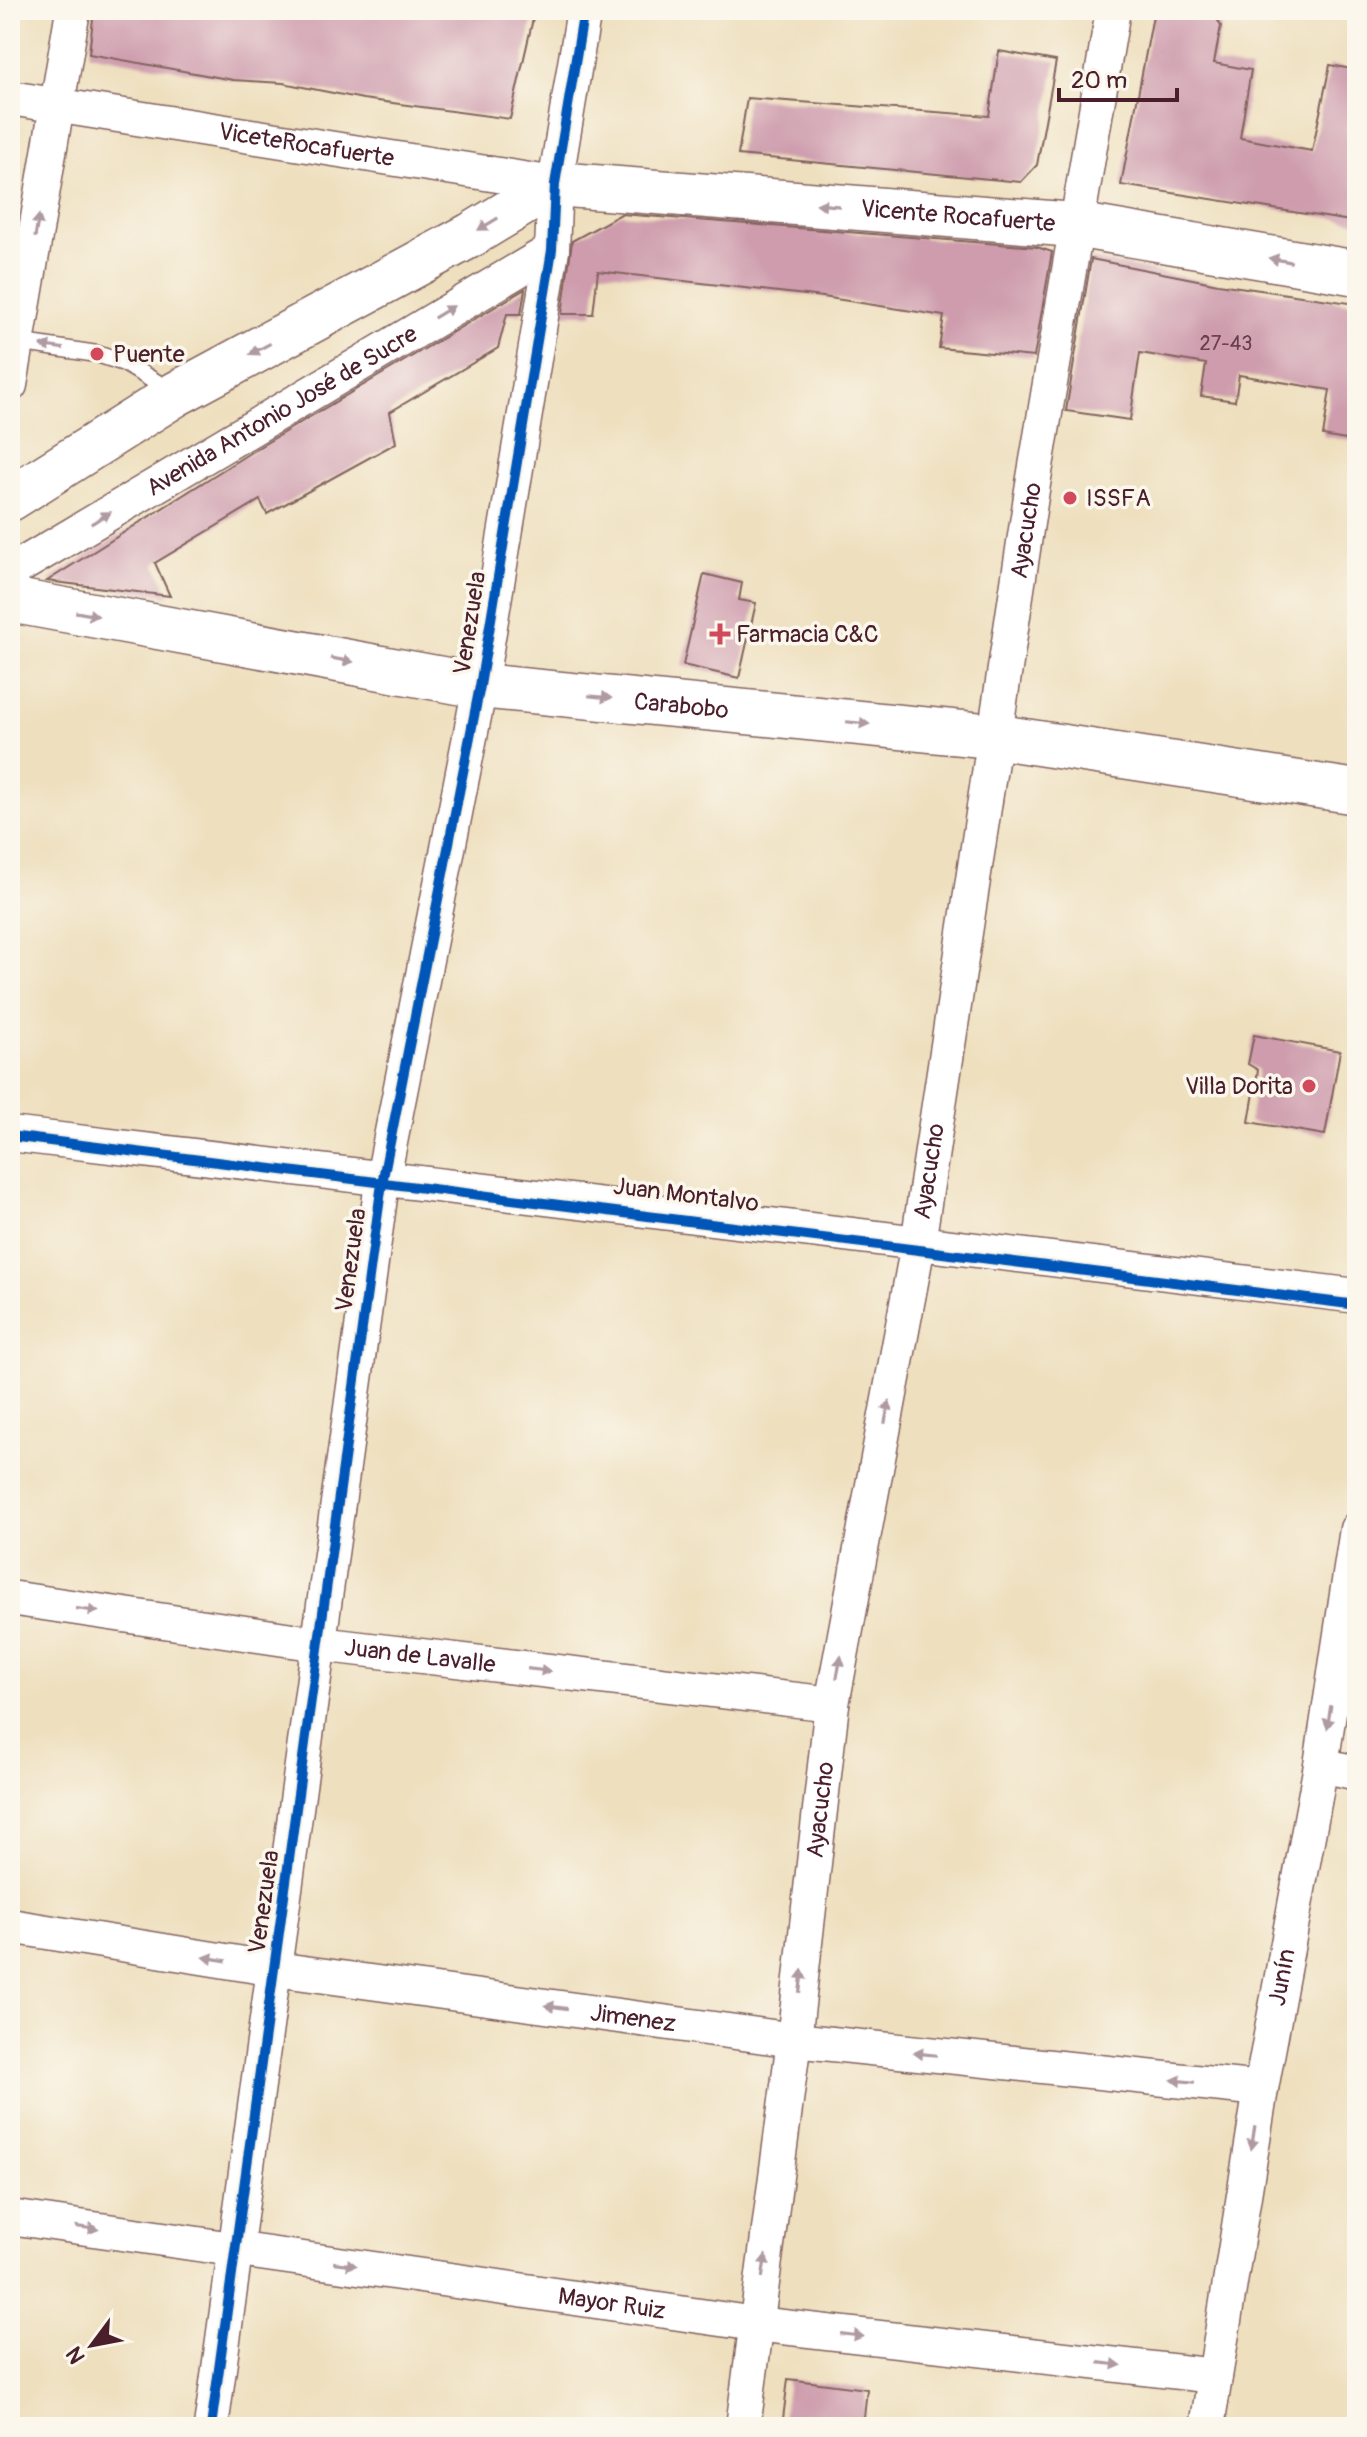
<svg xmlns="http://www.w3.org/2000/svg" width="1367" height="2437" font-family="Pangolin,sans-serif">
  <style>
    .building { fill: #ce9cad }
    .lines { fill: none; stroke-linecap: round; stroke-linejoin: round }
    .lane-casing { stroke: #83625e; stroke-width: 19 }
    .street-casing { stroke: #83625e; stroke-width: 37 }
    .secondary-casing { stroke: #83625e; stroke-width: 47 }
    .lane { stroke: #fff; stroke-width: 16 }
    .street { stroke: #fff; stroke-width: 34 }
    .secondary { stroke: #fff; stroke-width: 44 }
    .cycleway-casing { stroke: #fbf7ec; stroke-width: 15 }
    .cycleway { stroke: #0057b8; stroke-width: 10 }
    .oneway { fill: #ae9aa0 }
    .poi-dot { fill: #d1495b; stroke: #fbf7ec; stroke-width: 3 }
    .labels { text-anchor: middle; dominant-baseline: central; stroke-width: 7; stroke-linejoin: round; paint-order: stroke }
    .number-label { font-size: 20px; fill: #6b3e4c }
    .street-label { font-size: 24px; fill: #4a1f2b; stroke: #fbf7ec }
    .poi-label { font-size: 24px; fill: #4a1f2b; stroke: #fbf7ec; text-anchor: start }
  </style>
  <rect width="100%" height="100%" fill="#fbf7ec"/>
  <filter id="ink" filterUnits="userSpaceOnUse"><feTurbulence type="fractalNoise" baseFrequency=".0125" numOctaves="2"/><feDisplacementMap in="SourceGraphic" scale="16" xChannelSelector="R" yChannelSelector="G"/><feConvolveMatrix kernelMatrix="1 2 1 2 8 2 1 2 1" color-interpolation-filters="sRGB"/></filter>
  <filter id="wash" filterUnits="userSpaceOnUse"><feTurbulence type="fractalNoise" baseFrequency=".006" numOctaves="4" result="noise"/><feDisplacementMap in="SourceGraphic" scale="32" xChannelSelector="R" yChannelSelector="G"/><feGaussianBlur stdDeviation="1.8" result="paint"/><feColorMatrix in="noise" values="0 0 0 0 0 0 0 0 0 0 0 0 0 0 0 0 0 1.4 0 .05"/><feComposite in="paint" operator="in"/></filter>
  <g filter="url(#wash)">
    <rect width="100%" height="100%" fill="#eedfbe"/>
    <g id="blocks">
      <path class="building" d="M94 10H535L510 119 363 99 283 83 233 80 89 54Z
        M1154 10H1212L1221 26 1214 63 1251 70 1240 138 1312 151 1330 65 1357 70V222L1121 185Z
        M999 51 1056 61 1037 165 1021 182 738 155 747 98 989 116Z
        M621 214 1037 247 1052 252 1034 357 939 348 944 316 823 297 598 271 593 314H562L572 241Z
        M1091 259 1218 284 1357 304V442L1323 436 1330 390 1239 375 1235 401 1201 396 1206 364 1140 353 1130 420 1066 411Z
        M525 289 521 314H507L498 348 390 412 396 443 267 514 260 500 155 563 170 596 47 581 256 449Z
        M704 574 742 583 739 600 756 603 739 678 683 665Z
        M1254 1035 1340 1051 1325 1135 1249 1122 1258 1070 1248 1064Z
        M788 2379 867 2389 863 2427H782Z"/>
    </g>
  </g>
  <g filter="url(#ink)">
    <use href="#blocks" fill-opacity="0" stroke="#83625e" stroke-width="2"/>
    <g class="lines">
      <defs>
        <path id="lane" d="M17 342 97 354 124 363 171 391"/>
        <g id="street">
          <path id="s1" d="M10 98 555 184"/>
          <path d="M10 385 73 10"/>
          <path id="s2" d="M10 572 552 250"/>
          <path d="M10 1134C459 1184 908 1244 1357 1296"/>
          <path id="s3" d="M10 1598 319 1644 832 1704"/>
          <path d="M1321 1765 1357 1773"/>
          <path id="s4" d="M10 1926 275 1969 794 2040 1261 2089"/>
          <path id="s5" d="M10 2217 756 2324 1215 2376"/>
          <path d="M211 2427 382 1183 480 686 552 250 555 184 584 10"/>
          <path id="s6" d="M743 2427 794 2040 832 1704 917 1250 1032 490 1113 10"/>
          <path id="s7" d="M1207 2427 1261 2089 1321 1765 1357 1529"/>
        </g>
        <g id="secondary">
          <path id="s8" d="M10 499 176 394 471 235 555 184 1075 225 1357 273"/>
          <path id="s9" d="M10 600 480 686 993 736 1357 792"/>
        </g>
      </defs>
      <use href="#lane" class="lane-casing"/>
      <use href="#street" class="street-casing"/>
      <use href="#secondary" class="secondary-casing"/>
      <use href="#lane" class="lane"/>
      <use href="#street" class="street"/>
      <use href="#secondary" class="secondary"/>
      <defs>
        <path id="cycleway" d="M10 1136 1357 1305
          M211 2427 382 1183 480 686 552 250 555 184 584 10"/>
      </defs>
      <use href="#cycleway" class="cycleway-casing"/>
      <use href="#cycleway" class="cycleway"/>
    </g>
    <defs><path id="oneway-solid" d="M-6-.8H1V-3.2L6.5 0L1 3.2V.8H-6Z" transform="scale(2)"/></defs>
    <g class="oneway">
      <use href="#oneway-solid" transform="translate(828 205) rotate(-175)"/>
      <use href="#oneway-solid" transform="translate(488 224) rotate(149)"/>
      <use href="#oneway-solid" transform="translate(37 226) rotate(-80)"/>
      <use href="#oneway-solid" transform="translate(1280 260) rotate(-170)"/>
      <use href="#oneway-solid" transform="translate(444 312) rotate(-31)"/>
      <use href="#oneway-solid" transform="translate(52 347) rotate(-172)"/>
      <use href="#oneway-solid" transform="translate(260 349) rotate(152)"/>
      <use href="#oneway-solid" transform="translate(101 518) rotate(-31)"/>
      <use href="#oneway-solid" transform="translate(87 614) rotate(10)"/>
      <use href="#oneway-solid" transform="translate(342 660) rotate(10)"/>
      <use href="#oneway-solid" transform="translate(600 697) rotate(6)"/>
      <use href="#oneway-solid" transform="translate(858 723) rotate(6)"/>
      <use href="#oneway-solid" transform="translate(887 1412) rotate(-79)"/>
      <use href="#oneway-solid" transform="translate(87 1610) rotate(8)"/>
      <use href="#oneway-solid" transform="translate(839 1667) rotate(-79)"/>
      <use href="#oneway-solid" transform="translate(539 1670) rotate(7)"/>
      <use href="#oneway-solid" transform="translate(1329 1717) rotate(99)"/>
      <use href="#oneway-solid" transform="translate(215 1959) rotate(-171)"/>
      <use href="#oneway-solid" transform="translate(801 1981) rotate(-83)"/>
      <use href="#oneway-solid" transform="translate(556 2007) rotate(-172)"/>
      <use href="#oneway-solid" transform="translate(925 2054) rotate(-174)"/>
      <use href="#oneway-solid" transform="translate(1183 2081) rotate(-174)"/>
      <use href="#oneway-solid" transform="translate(1253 2138) rotate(99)"/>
      <use href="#oneway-solid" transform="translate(87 2228) rotate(8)"/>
      <use href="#oneway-solid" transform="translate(345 2264) rotate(8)"/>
      <use href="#oneway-solid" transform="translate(764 2266) rotate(-82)"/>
      <use href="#oneway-solid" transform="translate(852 2335) rotate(7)"/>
      <use href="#oneway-solid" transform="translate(1110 2364) rotate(7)"/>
    </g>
  </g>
  <g class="poi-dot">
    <circle cx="97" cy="354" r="8"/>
    <circle cx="1070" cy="498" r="8"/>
    <path d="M716 622h8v8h8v8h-8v8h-8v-8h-8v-8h8z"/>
    <circle cx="1309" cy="1086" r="8"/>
  </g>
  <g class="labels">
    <g class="number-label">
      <text x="1226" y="343">27-43</text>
    </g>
    <g class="street-label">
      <text stroke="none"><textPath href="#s1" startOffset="300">ViceteRocafuerte</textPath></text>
      <text stroke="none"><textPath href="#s8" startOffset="1034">Vicente Rocafuerte</textPath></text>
      <text stroke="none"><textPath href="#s2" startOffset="316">Avenida Antonio José de Sucre</textPath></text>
      <text stroke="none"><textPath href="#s6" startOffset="1918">Ayacucho</textPath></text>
      <text transform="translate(470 623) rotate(-81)">Venezuela</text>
      <text stroke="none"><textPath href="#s9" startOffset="680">Carabobo</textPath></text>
      <text stroke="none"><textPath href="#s6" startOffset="1270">Ayacucho</textPath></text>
      <text transform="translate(686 1195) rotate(7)">Juan Montalvo</text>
      <text transform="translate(351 1260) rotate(-82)">Venezuela</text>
      <text stroke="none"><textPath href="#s3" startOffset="414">Juan de Lavalle</textPath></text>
      <text stroke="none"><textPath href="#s6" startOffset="622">Ayacucho</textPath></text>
      <text transform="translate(264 1902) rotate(-82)">Venezuela</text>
      <text stroke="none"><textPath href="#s7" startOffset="456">Junín</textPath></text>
      <text stroke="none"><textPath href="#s4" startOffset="630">Jimenez</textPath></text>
      <text stroke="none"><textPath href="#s5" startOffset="608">Mayor Ruiz</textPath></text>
    </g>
    <g class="poi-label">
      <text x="113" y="354">Puente</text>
      <text x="1086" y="498">ISSFA</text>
      <text x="736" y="634">Farmacia C&amp;C</text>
      <text x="1293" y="1086" text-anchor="end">Villa Dorita</text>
    </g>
  </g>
  <rect width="1367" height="2437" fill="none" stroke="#fbf7ec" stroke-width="40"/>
  <g transform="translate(92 2345) rotate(238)" stroke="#fbf7ec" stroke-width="6" paint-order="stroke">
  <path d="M0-6L14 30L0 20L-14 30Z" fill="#4a1f2b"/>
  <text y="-12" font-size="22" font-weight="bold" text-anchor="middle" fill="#4a1f2b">N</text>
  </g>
  <path d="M1059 88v12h118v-12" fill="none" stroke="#4a1f2b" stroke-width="4"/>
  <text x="1071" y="88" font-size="24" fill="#4a1f2b" stroke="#fbf7ec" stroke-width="6" paint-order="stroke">20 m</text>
</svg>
